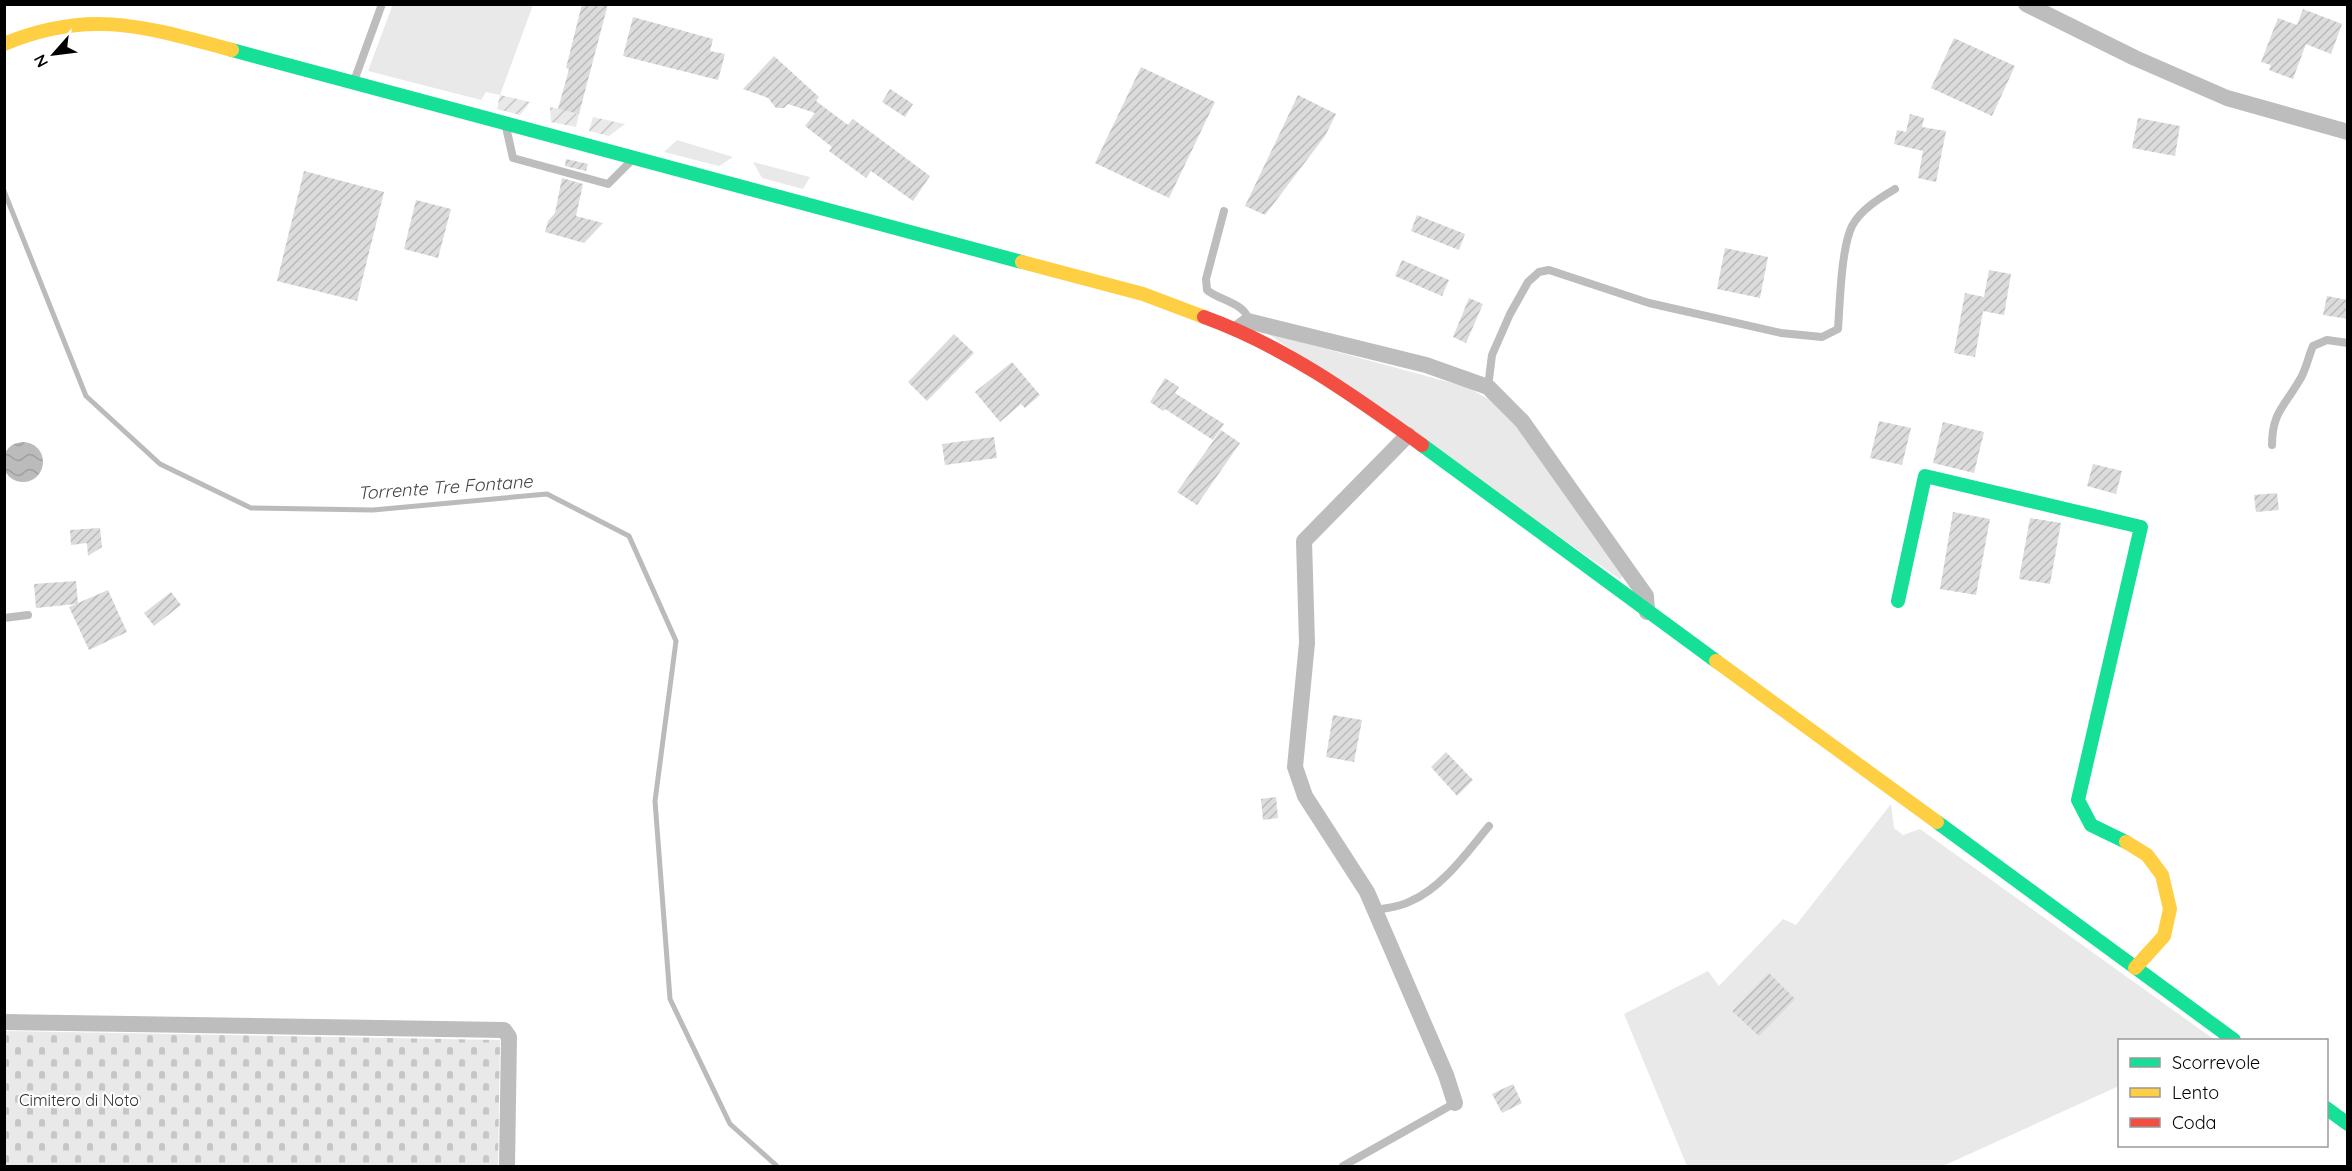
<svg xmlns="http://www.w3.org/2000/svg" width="2352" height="1171" font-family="Quicksand,sans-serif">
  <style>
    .grass { fill: #e9e9e9 }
    .cemetery { fill: url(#cemetery-stones) }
    .garden { fill: url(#garden-furrows) }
    .water { fill: url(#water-waves) }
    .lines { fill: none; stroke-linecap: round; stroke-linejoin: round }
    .stream { stroke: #bbb; stroke-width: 5 }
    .building { fill: url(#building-hatch) }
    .lane { stroke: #bdbdbd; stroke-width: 8 }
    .street { stroke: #bdbdbd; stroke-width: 16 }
    .fast { stroke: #16e098; stroke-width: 14 }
    .slow { stroke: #ffcf43; stroke-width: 14 }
    .jam { stroke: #f24e42; stroke-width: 14 }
    .labels { text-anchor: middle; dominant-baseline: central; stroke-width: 4.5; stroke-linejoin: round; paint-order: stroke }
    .park-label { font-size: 16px; fill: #2e2e2e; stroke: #fff }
    .water-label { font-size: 18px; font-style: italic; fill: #3f3f3f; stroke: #fff }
  </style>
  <defs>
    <pattern id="cemetery-stones" width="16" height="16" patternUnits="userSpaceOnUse" patternTransform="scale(1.5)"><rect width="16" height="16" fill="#e9e9e9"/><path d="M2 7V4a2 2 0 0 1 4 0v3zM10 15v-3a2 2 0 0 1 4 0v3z" fill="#c6c6c6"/></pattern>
    <pattern id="garden-furrows" width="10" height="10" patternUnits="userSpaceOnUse" patternTransform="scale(1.5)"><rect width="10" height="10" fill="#e9e9e9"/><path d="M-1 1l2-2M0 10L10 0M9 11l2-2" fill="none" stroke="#c6c6c6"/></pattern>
    <pattern id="water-waves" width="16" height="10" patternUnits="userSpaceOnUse" patternTransform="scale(1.5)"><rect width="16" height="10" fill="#bbb"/><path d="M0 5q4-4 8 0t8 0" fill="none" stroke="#9f9f9f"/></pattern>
    <pattern id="building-hatch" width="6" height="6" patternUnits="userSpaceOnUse" patternTransform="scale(1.5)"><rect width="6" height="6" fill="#dcdcdc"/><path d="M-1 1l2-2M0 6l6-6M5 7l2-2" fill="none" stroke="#bbb"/></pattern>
  </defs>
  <rect width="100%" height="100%" fill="#fff"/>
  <path class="grass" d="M393 4H533V5L500 95 486 92 481 100 368 71Z
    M677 140 733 157 719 166 664 152Z
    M753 162 810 177 803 189 762 178Z
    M1267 333 1467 387 1495 403 1518 427 1623 576 1620 579Z
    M1891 804 1894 828 1903 835 1920 829 2215 1040H2120L2119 1086 1943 1166H1687L1624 1014 1708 971 1719 986 1783 919 1796 925Z"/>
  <path class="cemetery" d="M5 1031 500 1040 498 1166H5Z"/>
  <path class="garden" d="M500 95 530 102 520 115 497 109Z
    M550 107 579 114 576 127 551 122Z
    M593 117 625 124 609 136 589 131Z"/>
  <path class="water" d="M3 462a20 20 0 1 1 40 0a20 20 0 1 1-40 0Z"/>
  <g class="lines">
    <path class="stream" d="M4 191 86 396 160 464 251 508 373 510 547 494 629 536 676 641 655 801 670 999 730 1124 777 1166"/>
  </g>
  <path class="building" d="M582 4H608L579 114 558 109 569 69 566 68Z
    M2303 9 2342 24 2331 54 2306 44 2293 79 2269 70 2271 65 2261 62 2278 18 2297 25Z
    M633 17 713 39 710 51 725 54 718 80 623 56Z
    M1954 38 2015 66 1992 116 1931 88Z
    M774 56 819 97 816 101 848 125 853 119 930 176 913 201 871 171 866 178 829 151 832 147 805 126 815 113 788 104 784 108H776L768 98 743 89Z
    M1141 67 1215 102 1169 198 1095 163Z
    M890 89 913 104 905 117 882 102Z
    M1298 95 1336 114 1325 136 1265 215 1245 206Z
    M1910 114 1924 118 1922 127 1946 131 1936 182 1918 178 1923 151 1894 144 1897 130 1906 132Z
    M2138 118 2180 126 2175 156 2132 148Z
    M566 159 588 164 586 171 565 166Z
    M304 171 384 192 357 301 277 281Z
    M562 178 583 184 576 216 603 223 584 243 545 232 548 221 555 213Z
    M416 200 451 209 438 258 404 249Z
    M1417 215 1465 234 1459 250 1411 231Z
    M1725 248 1768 257 1760 298 1717 289Z
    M1402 260 1449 280 1442 296 1395 276Z
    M1989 270 2011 274 2004 315 1983 311 1975 357 1954 353 1965 293 1984 297Z
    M2327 296 2348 300V319L2323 315Z
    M1469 298 1483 304 1466 343 1453 337Z
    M954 334 974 353 927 401 908 382Z
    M1012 362 1040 395 1025 408 1021 404 1000 422 975 392Z
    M1165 378 1179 387 1175 393 1224 424 1213 440 1165 409 1163 411 1150 402Z
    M1879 421 1911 428 1902 465 1870 458Z
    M1943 422 1984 432 1974 473 1933 463Z
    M1221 430 1240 443 1197 505 1177 492Z
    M994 437 997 458 945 465 942 444Z
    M2093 464 2122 471 2116 494 2087 486Z
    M2277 493 2279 510 2256 512 2254 495Z
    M1953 512 1990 519 1976 595 1940 589Z
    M2030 518 2061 523 2050 584 2019 579Z
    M100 528 102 547 88 556 87 543 71 545 70 530Z
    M76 581 78 603 108 590 127 632 89 650 69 607 76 604 36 608 34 584Z
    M171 592 181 605 154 626 144 613Z
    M1333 715 1362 720 1354 762 1326 757Z
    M1446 752 1473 780 1457 796 1431 767Z
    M1276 797 1278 818 1263 820 1261 799Z
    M1769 973 1795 999 1759 1036 1732 1011Z
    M1513 1084 1522 1103 1502 1113 1492 1094Z"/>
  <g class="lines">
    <path class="lane" d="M354 81 382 4
      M506 127 513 158 608 184 632 160
      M1224 211 1206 279 1207 290C1218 300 1248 304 1248 321
      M1488 387 1492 355 1510 314 1528 282 1539 272 1549 270 1649 303 1781 333 1822 337 1838 329C1840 302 1841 249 1852 226 1861 209 1880 198 1895 189
      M2272 445C2272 413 2284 407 2299 381 2306 371 2308 357 2313 346L2327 340 2348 343
      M4 618 28 615
      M1375 910C1387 908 1400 907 1411 901 1442 888 1468 851 1489 826
      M1343 1166 1455 1103"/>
    <path class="street" d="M2026 4 2135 58 2227 98 2348 132
      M1237 329 1248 321 1426 365 1488 387 1522 421 1646 596 1647 612
      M1408 435 1304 541 1307 643 1295 767 1305 796 1367 892 1446 1075 1455 1103
      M4 1022 504 1030 509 1037 507 1166"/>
    <path class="fast" d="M232 50 1022 262
      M1422 445 1716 661
      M1898 601 1925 476 2141 527 2078 800 2091 825 2126 842
      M1937 822 2234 1040
      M2326 1108 2348 1124"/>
    <path class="slow" d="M4 44C90 8 146 27 232 50
      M1022 262 1143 294 1204 317
      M1716 661 1937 822
      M2126 842 2147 855 2162 875 2170 909 2164 936 2135 968"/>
    <path class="jam" d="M1204 317C1284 346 1353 395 1422 445"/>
  </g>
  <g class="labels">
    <g class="park-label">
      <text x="79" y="1100">Cimitero di Noto</text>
    </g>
    <g class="water-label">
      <text transform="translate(445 487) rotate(-4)">Torrente Tre Fontane</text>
    </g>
  </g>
  <rect width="2352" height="1171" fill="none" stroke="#000000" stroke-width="12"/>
  <rect x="2118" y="1039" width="210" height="108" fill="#ffffff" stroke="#999999" stroke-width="1.5"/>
  <rect x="2130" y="1058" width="30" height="9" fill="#16e098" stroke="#999999" stroke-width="1.5"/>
  <text x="2172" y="1069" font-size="18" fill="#000000">Scorrevole</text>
  <rect x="2130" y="1088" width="30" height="9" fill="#ffcf43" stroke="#999999" stroke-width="1.5"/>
  <text x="2172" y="1099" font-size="18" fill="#000000">Lento</text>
  <rect x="2130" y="1118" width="30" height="9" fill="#f24e42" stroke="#999999" stroke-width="1.5"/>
  <text x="2172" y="1129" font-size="18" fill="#000000">Coda</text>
  <g transform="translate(54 54) rotate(242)" stroke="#ffffff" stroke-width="4.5" paint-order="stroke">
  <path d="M0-4.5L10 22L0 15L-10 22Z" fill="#000000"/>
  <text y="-9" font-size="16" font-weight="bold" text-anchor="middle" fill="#000000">N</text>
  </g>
</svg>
